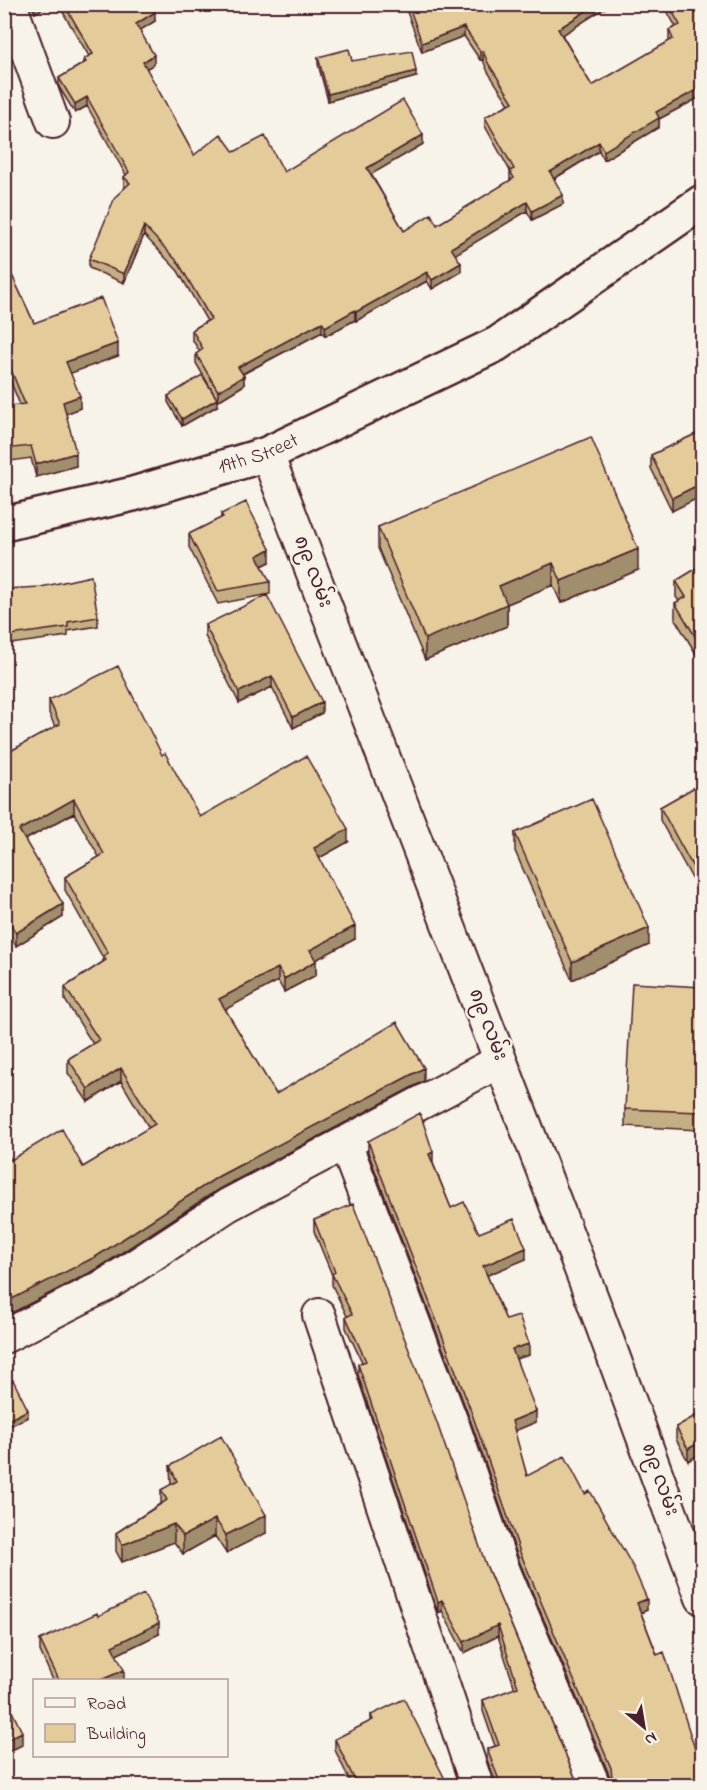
<svg xmlns="http://www.w3.org/2000/svg" width="707" height="1790" font-family="'Indie Flower','Noto Sans Myanmar',sans-serif">
  <style>
    .lines { fill: none; stroke-linecap: round; stroke-linejoin: round }
    .street-casing { stroke: #4a1f2b; stroke-width: 36 }
    .secondary-casing { stroke: #4a1f2b; stroke-width: 38 }
    .street { stroke: #f7f3e8; stroke-width: 32 }
    .secondary { stroke: #f7f3e8; stroke-width: 33 }
    .wall { fill: #c4af84; stroke: #4a1f2b; stroke-width: 1.5 }
    .shaded-wall { fill: #a08e6c; stroke: #4a1f2b; stroke-width: 1.5 }
    .building { fill: #e4cb9a; stroke: #4a1f2b; stroke-width: 1.5 }
    .labels { text-anchor: middle; dominant-baseline: central; stroke-width: 5; stroke-linejoin: round; paint-order: stroke }
    .street-label { font-size: 20px; fill: #4a1f2b; stroke: #f7f3e8 }
  </style>
  <rect width="100%" height="100%" fill="#f7f3e8"/>
  <filter id="ink" filterUnits="userSpaceOnUse"><feTurbulence type="fractalNoise" baseFrequency=".0167" numOctaves="2"/><feDisplacementMap in="SourceGraphic" scale="12" xChannelSelector="R" yChannelSelector="G"/><feConvolveMatrix kernelMatrix="1 2 1 2 8 2 1 2 1" color-interpolation-filters="sRGB"/></filter>
  <g filter="url(#ink)">
    <g class="lines">
      <defs>
        <path id="street" d="M10 4 53 122
          M267 454 593 1301 702 1598
          M345 1143 454 1428 503 1569 594 1786
          M319 1315 477 1786
          M4 1337 106 1285 228 1205 500 1061"/>
        <g id="secondary">
          <path id="s1" d="M4 524 133 494 267 454 497 344 702 202"/>
        </g>
      </defs>
      <use href="#street" class="street-casing"/>
      <use href="#secondary" class="secondary-casing"/>
      <use href="#street" class="street"/>
      <use href="#secondary" class="secondary"/>
    </g>
    <path class="wall" d="M30 4H51L35 13Z
      M58 4H151L155 21 140 30 154 64 146 68 194 155 234 152 284 172 423 144 371 174 404 231 437 225 510 181V171L485 126V117L509 104 488 72 483 60H480L464 36 422 52 404 4H530L531 7 536 4H611L562 35 592 86 670 41 669 40V30L676 27 663 4 702 5V96L659 119V127L604 160 599 151 554 179 563 204 532 220 527 211 455 254 461 272 432 289 427 281 356 321 355 320 325 336 322 332 243 374 244 385 218 401 196 363V354L200 352 192 339V330L207 321 178 271 144 235 124 283 89 268V259L125 188 124 186V177L126 175 87 106 75 113 59 87V78L84 63V59L89 56Z
      M318 57 352 61 416 77 328 101 318 64Z
      M4 258 34 323 118 356 70 373 80 408 66 414 76 466 36 477 31 458 4 462V407L20 405 4 365V345L8 343 4 336Z
      M168 396 217 406 182 426 168 402Z
      M702 431 672 511 651 468V455Z
      M221 514 270 562 262 566 270 582V594L218 604 189 547V534L221 518Z
      M378 527 638 570 561 603 553 585 507 604V626L425 660 378 548Z
      M702 565 701 662 675 619V603L679 601 676 597V581Z
      M4 589 98 617V626L68 631V636L4 645Z
      M205 625 322 713 293 728 272 687 239 703 205 636Z
      M49 700 162 755 200 817 348 842 319 858 355 939 315 960 316 975 284 992 278 981 225 1009 276 1094 424 1081 219 1189 97 1269 11 1160 83 1167 149 1128 121 1081 88 1102 68 1073V1059L93 1044 65 1000V987L103 962V958L65 890V877L99 857 74 813 25 840 63 917 16 946 4 927V749L7 753 55 727 49 713Z
      M702 783 694 882 660 820V807Z
      M515 833 649 945 572 980 515 851Z
      M702 987 699 1130 625 1126V1109Z
      M368 1141 433 1163 451 1208 479 1233 526 1259 487 1275 506 1320 529 1355 516 1359 536 1422 514 1431 527 1476 647 1610 641 1613 702 1771 611 1779 520 1563 471 1422 368 1152Z
      M314 1220 486 1565 577 1782 580 1785H497L487 1760V1749L495 1746 483 1711V1700L515 1689 498 1636 464 1653 442 1611 438 1613 358 1375V1364L362 1362 346 1328V1317L347 1316 332 1285V1275L314 1231Z
      M702 1412 688 1461 676 1439V1427Z
      M170 1466 266 1533 226 1553 215 1536 183 1554 174 1542 122 1562 116 1551V1533L161 1503V1490L171 1485Z
      M98 1616 159 1634 116 1655 124 1680H53L40 1651V1640Z
      M371 1715 448 1785H352L335 1750V1739L371 1721Z"/>
    <path class="shaded-wall" d="M35 4H51L35 13Z
      M302 4H310L302 8Z
      M597 4H611L558 38V29Z
      M155 12V21L136 33V24Z
      M464 27V36L422 52V43Z
      M480 51H483V60H480Z
      M154 55V64L143 71V62Z
      M416 71V77L328 101V94Z
      M702 87V96L659 119V127L604 160V151L656 112Z
      M87 97V106L75 113V104Z
      M423 135V144L367 177V168Z
      M599 142V151L550 181V172Z
      M563 195V204L532 220V211Z
      M527 202V211L451 257V248Z
      M144 226V235L124 283V274Z
      M461 263V272L432 289V280Z
      M427 272V281L356 321V312Z
      M355 310V320L325 336V327Z
      M322 322V332L238 376V367Z
      M118 343V356L66 375V362Z
      M244 376V385L218 401V391Z
      M80 396V408L63 415V402Z
      M217 399V406L182 426V419Z
      M76 453V466L36 477V464Z
      M702 483V496L672 511V498Z
      M270 549V562L257 568V556Z
      M638 549V570L561 603V581Z
      M553 563V585L507 604V626L425 660V639L499 586Z
      M702 645V661L701 662V646Z
      M272 676V687L239 703V692Z
      M322 702V713L293 728V717Z
      M74 799V813L19 843V830Z
      M348 829V842L314 861V848Z
      M702 865V877L694 882V869Z
      M63 904V917L16 946V933Z
      M355 926V939L310 963V950Z
      M649 928V945L572 980V962Z
      M316 961V975L284 992V979Z
      M278 968V981L219 1013V999Z
      M702 1046V1064L699 1130V1112Z
      M121 1068V1081L88 1102V1089Z
      M424 1068V1081L219 1189 97 1269 4 1317V1303L219 1176Z
      M433 1152V1163L429 1165V1154Z
      M526 1248V1259L483 1277V1266Z
      M529 1344V1355L512 1360V1349Z
      M28 1410V1417L4 1429V1422Z
      M536 1411V1422L512 1432V1421Z
      M702 1441V1453L688 1461V1449Z
      M266 1515V1533L226 1553V1535Z
      M215 1519V1536L183 1554V1536Z
      M174 1524V1542L122 1562V1545Z
      M647 1599V1610L637 1614V1603Z
      M442 1600V1611L438 1613V1602Z
      M159 1623V1634L112 1657V1646Z
      M498 1625V1636L464 1653V1642Z
      M124 1670V1680H101Z
      M22 1732V1745L4 1754V1741Z
      M702 1781V1785H688Z"/>
    <path class="building" d="M64 4H151L155 12 136 24 154 55 143 62 194 155 221 134 234 152 265 136 284 172 403 100 423 135 367 168 404 231 431 214 437 225 514 178 510 171 514 169 485 117 513 102 488 63 483 51H480L464 27 422 43 408 4H530L531 7 536 4H597L558 29 592 86 673 39 669 30 680 25 668 4 702 5V87L656 112 659 118 604 151 599 142 550 172 563 195 532 211 527 202 451 248 461 263 432 280 427 272 356 312 355 310 325 327 322 322 238 367 244 376 218 391 196 354 203 349 192 330 211 319 178 262 144 226 124 274 89 259 115 197 130 183 124 177 129 172 87 97 75 104 59 78 86 62 84 59 93 54Z
      M349 49 352 61 412 51 416 71 328 94 318 57Z
      M4 258 34 323 101 298 118 343 66 362 80 396 63 402 76 453 36 464 31 446 4 449V407L25 404 4 353V345L12 342 4 323Z
      M202 375 217 399 182 419 168 396Z
      M702 431V483L672 498 651 455Z
      M591 437 638 549 561 581 553 563 499 586 507 604 425 639 378 527Z
      M246 502 270 549 257 556 270 582 218 591 189 534 223 517 221 514Z
      M702 565V645L701 646 675 603 686 597 676 581Z
      M91 576 98 617 68 622V627L4 636V589L41 587Z
      M267 595 322 702 293 717 272 676 239 692 205 625Z
      M118 666 162 755 165 753 200 817 306 756 348 829 314 848 355 926 310 950 316 961 284 979 278 968 219 999 276 1094 397 1022 424 1068 219 1176 97 1256 4 1303V1148L11 1160 62 1129 83 1167 155 1124 121 1068 88 1089 68 1059 99 1040 65 987 106 960 103 956 108 953 65 877 104 854 74 799 19 830 63 904 16 933 4 914V749L7 753 60 724 49 700Z
      M702 783V865L694 869 660 807Z
      M592 799 649 928 572 962 515 833Z
      M632 983 702 987V1046L699 1112 625 1109Z
      M420 1113 433 1152 429 1154 451 1208 464 1202 479 1233 514 1219 526 1248 483 1266 506 1320 519 1316 529 1344 512 1349 536 1411 512 1421 527 1476 565 1456 585 1494 590 1491 633 1567 647 1599 637 1603 657 1655 664 1652 702 1771V1781L688 1785H608L612 1777 611 1768 520 1552 471 1411 368 1141Z
      M353 1204 437 1423 486 1565 577 1782 580 1785H501L487 1749 499 1745 483 1700 518 1687 498 1625 464 1642 442 1600 438 1602 358 1364 366 1361 346 1317 352 1314 332 1274 335 1272 314 1220Z
      M13 1380 28 1410 4 1422V1385Z
      M702 1412V1441L688 1449 676 1427Z
      M221 1436 266 1515 226 1535 215 1519 183 1536 174 1524 122 1545 116 1533 167 1500 161 1490 177 1481 170 1466Z
      M144 1594 159 1623 112 1646 124 1670 101 1680H59L40 1640 97 1613 98 1616Z
      M6 1699 22 1732 4 1741V1700Z
      M404 1699 448 1785H357L335 1739 373 1720 371 1715Z"/>
  </g>
  <g class="labels">
    <g class="street-label">
      <text stroke="none"><textPath href="#s1" startOffset="264">19th Street</textPath></text>
      <text transform="translate(312 572) rotate(69)">၈၉ လမ်း</text>
      <text transform="translate(487 1025) rotate(69)">၈၉ လမ်း</text>
      <text transform="translate(659 1480) rotate(70)">၈၉ လမ်း</text>
    </g>
  </g>
  <rect width="707" height="1790" fill="none" stroke="#f7f3e8" stroke-width="24"/>
  <rect x="12" y="12" width="683" height="1766" fill="none" stroke="#4a1f2b" stroke-width="2" filter="url(#ink)"/>
  <rect x="33" y="1679" width="195" height="78" fill="#f7f3e8" stroke="#b29e9c" stroke-width="1.5"/>
  <rect x="45" y="1698" width="30" height="9" fill="#f7f3e8" stroke="#b29e9c" stroke-width="1.5"/>
  <text x="87" y="1709" font-size="18" fill="#4a1f2b">Road</text>
  <rect x="45" y="1724" width="30" height="18" fill="#e4cb9a" stroke="#b29e9c" stroke-width="1.5"/>
  <text x="87" y="1739" font-size="18" fill="#4a1f2b">Building</text>
  <g transform="translate(644 1727) rotate(150)" stroke="#f7f3e8" stroke-width="4.5" paint-order="stroke">
  <path d="M0-4.5L10 22L0 15L-10 22Z" fill="#4a1f2b"/>
  <text y="-9" font-size="16" font-weight="bold" text-anchor="middle" fill="#4a1f2b">N</text>
  </g>
</svg>
